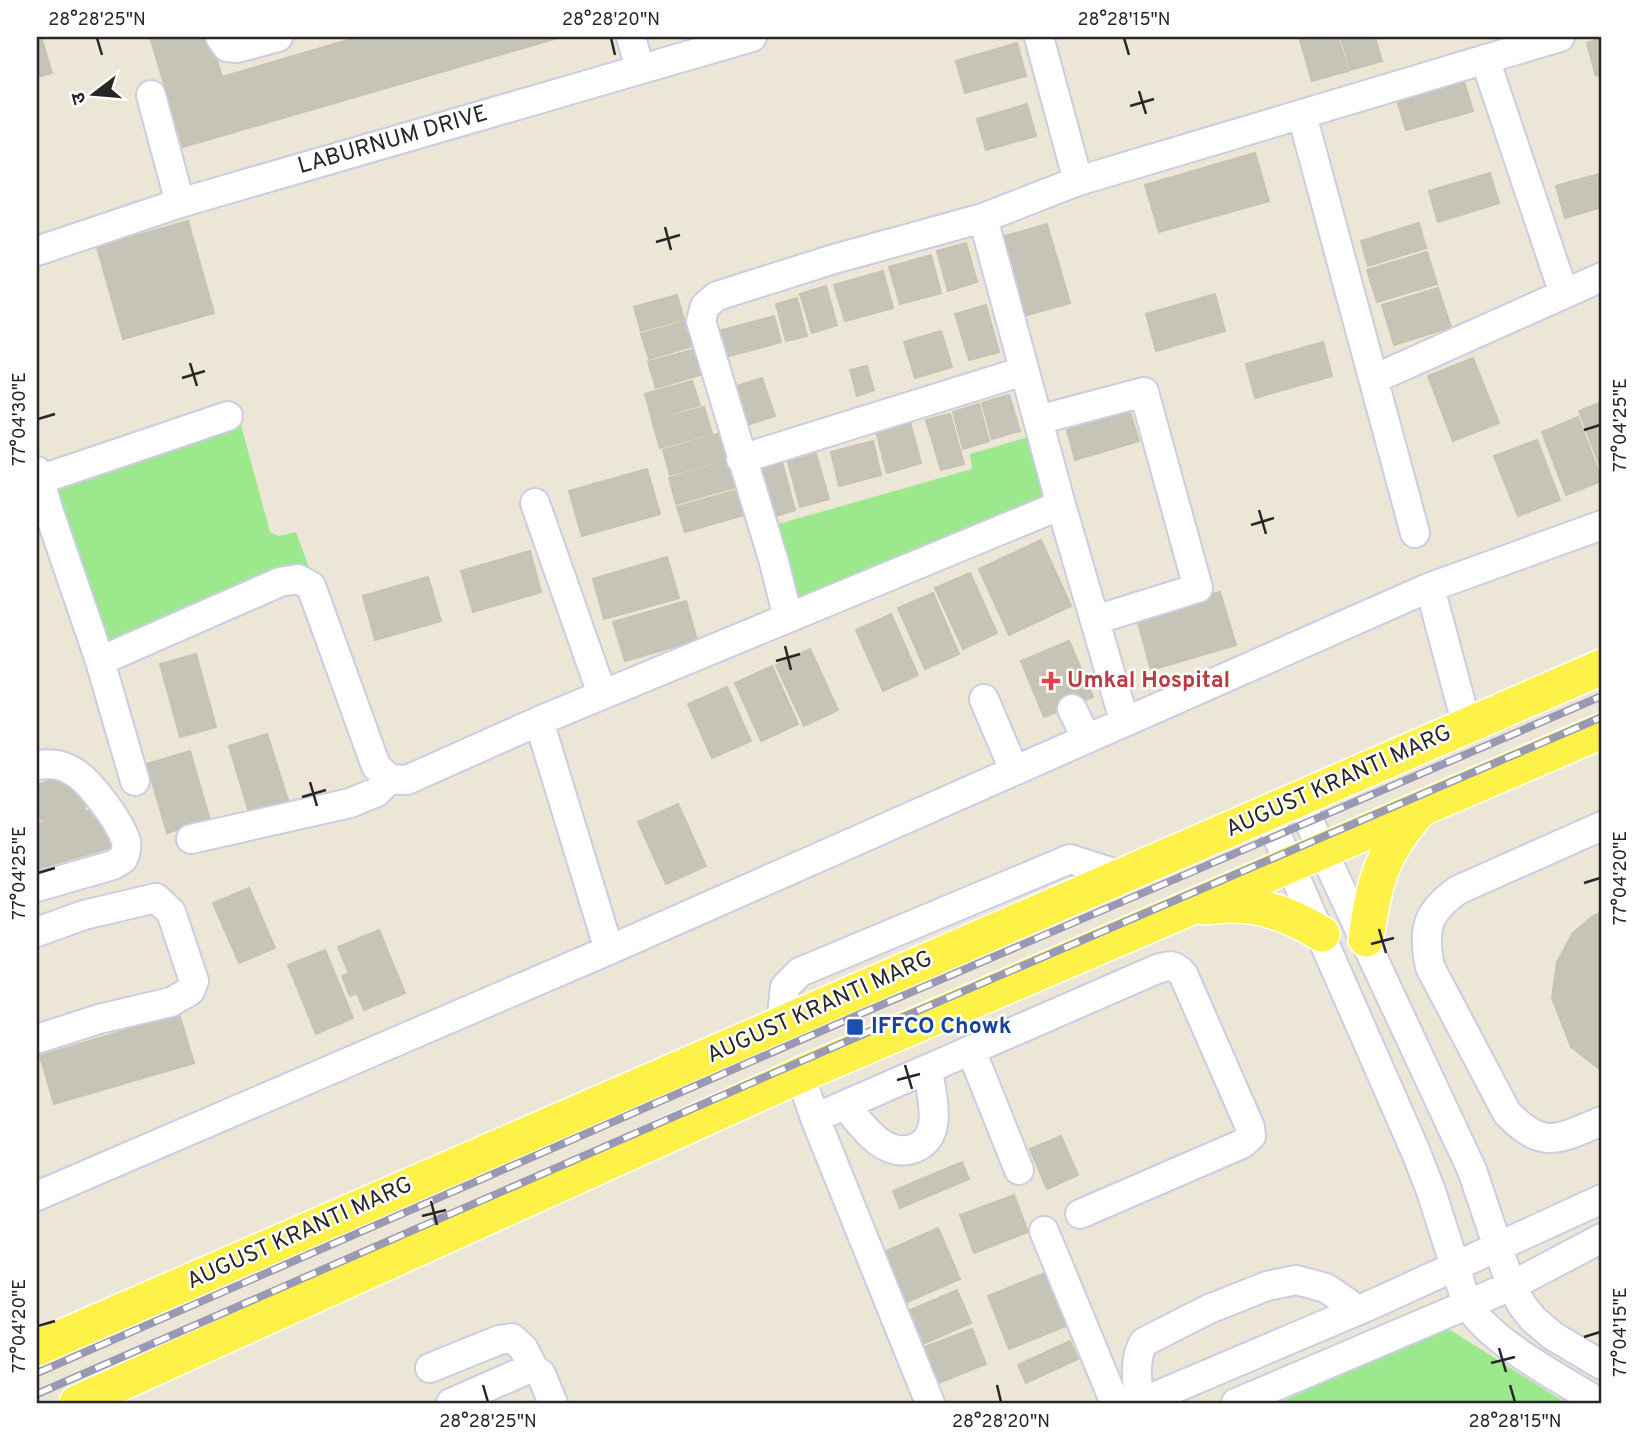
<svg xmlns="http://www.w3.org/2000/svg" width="1639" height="1440" font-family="Overpass,'Noto Sans Devanagari',sans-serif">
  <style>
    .green { fill: #9ce98d }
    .building { fill: #c6c3b7; stroke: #c7c2b1; stroke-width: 2 }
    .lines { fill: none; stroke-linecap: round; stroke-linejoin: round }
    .minor-casing { stroke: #cccce2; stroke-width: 32 }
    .major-casing { stroke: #fff; stroke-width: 38 }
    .minor { stroke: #fff; stroke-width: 28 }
    .major { stroke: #fef249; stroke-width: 35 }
    .rail-casing { stroke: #9a99b4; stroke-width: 8 }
    .rail { stroke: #fff; stroke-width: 5; stroke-dasharray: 16; stroke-linecap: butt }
    .ticks { fill: none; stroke: #272727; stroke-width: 2.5 }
    .health-dot { fill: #e0444e; stroke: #fff; stroke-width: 2.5 }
    .transit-dot { fill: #1a4fb4; stroke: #fff; stroke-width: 2.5 }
    .labels { text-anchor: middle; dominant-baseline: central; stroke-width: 5; stroke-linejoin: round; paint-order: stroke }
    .street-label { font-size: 23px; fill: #272727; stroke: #fff }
    .health-label { font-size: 23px; font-weight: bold; fill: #be3a42; stroke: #fff; text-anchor: start }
    .transit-label { font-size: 23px; font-weight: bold; fill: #164399; stroke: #fff; text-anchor: start }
    .neatline { fill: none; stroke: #272727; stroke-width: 2.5 }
    .ticks-label { font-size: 18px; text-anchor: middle; fill: #272727 }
  </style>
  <rect width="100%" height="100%" fill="#ece6d6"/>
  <path class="green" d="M239 418 270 532 279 536 296 532 310 570 104 650 48 484Z
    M1032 436 1049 500 797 604 775 525 972 469 970 454Z
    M1444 1326 1566 1403H1279Z"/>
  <path class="building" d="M150 37H210L222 77 358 37H561L183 147Z
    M1299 37H1338L1348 71 1312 81Z
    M1341 37H1375L1382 61 1350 70Z
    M1602 38V74L1596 76 1587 43Z
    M42 40 52 73 37 77V42Z
    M1017 43 1026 76 965 93 956 61Z
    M1464 81 1473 111 1406 130 1397 100Z
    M1027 104 1036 136 986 150 977 119Z
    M1255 153 1269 201 1159 232 1145 185Z
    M1490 173 1499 203 1438 222 1429 191Z
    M1602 173V207L1565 218 1556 186Z
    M188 221 214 313 123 339 97 247Z
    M1419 223 1426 248 1368 266 1361 241Z
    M1047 224 1070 303 1024 316 1002 237Z
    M966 243 977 282 948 291 937 251Z
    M1427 252 1437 284 1377 302 1367 270Z
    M931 255 941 293 900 304 889 267Z
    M883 271 893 308 845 321 834 285Z
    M826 286 837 325 812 333 800 294Z
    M1438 288 1451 327 1394 345 1382 305Z
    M1215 294 1225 331 1156 351 1146 314Z
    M677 295 684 319 641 331 634 307Z
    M797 298 807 336 786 341 776 304Z
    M986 305 999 352 969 360 955 314Z
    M774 316 781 342 726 357 719 331Z
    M686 321 693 346 649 359 641 334Z
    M941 331 952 367 915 378 904 342Z
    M1323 342 1332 376 1255 398 1246 364Z
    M696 349 703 374 656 388 648 362Z
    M1473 358 1499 423 1453 441 1428 376Z
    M867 366 874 390 857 396 850 370Z
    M762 378 775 416 747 425 734 387Z
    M692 381 700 405 652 419 645 394Z
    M1009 395 1020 431 992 439 982 403Z
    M1602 402V472L1579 411Z
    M979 404 989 441 963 449 953 412Z
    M704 407 712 433 660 448 652 421Z
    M1130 412 1139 441 1075 460 1067 430Z
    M950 414 964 464 941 470 926 420Z
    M1578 417 1602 481 1566 495 1542 432Z
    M910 422 921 463 887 473 876 432Z
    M720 433 727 459 670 475 663 450Z
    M1537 440 1560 500 1518 516 1494 456Z
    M873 441 881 475 839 486 831 452Z
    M816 454 829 499 800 507 788 462Z
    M728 461 736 487 676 504 669 478Z
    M782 462 795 510 770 518 756 470Z
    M647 469 660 514 582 536 569 491Z
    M737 490 744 515 685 532 677 507Z
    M1041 540 1071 606 1009 635 979 569Z
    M530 551 541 592 473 612 461 571Z
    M667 557 679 598 604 619 593 579Z
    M970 573 997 633 963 649 935 588Z
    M428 577 441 621 375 640 363 596Z
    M1220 592 1236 645 1151 670 1136 616Z
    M933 593 959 654 925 669 898 608Z
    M686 601 697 640 625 661 613 622Z
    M891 614 918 675 883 691 856 630Z
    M1069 641 1093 697 1044 717 1021 661Z
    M810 649 838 710 804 726 776 665Z
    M196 654 216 727 180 737 160 664Z
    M772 666 798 724 761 741 735 683Z
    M727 687 751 741 712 758 688 704Z
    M267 734 288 800 249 812 229 746Z
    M190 751 210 820 167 833 147 764Z
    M61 777 88 790 84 811 99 810 112 847 37 869V824L45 822 37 817V785Z
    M678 804 706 866 666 884 638 822Z
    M249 888 275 948 239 963 213 903Z
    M1602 912V1071L1571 1047 1552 998 1557 962 1573 933 1593 916Z
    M379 930 405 993 364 1010 357 993 350 996 342 976 349 973 338 947Z
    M325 950 353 1018 316 1034 288 965Z
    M179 1014 194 1063 54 1104 40 1056Z
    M1061 1136 1078 1175 1047 1189 1030 1149Z
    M962 1162 969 1179 900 1208 893 1191Z
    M1014 1195 1028 1232 974 1253 960 1215Z
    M938 1228 960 1279 905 1303 884 1252Z
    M1045 1273 1066 1326 1009 1349 988 1296Z
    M957 1290 971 1323 921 1345 906 1312Z
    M972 1329 986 1364 936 1384 922 1348Z
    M1070 1341 1078 1359 1026 1383 1018 1365Z"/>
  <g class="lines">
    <defs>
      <path id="minor" d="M220 37 227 47 237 48 278 37
        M631 37 640 69
        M1039 37 1078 181
        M1485 59 1564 294
        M151 95 180 203
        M1302 115 1415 533
        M983 218 1061 505 1124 720
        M37 251 180 203 752 37
        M1374 379 1602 277
        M1038 420 1144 392 1198 588 1095 620
        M741 459 1024 371
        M37 471 49 512 100 661 135 781
        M39 480 228 416
        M535 503 602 694
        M1430 588 1467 726
        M788 618 774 562 701 321 705 306 717 296 834 259 983 218 1078 181 1560 37
        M100 661 280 582 298 579 311 586 376 766 389 779 407 780 539 721 1061 505
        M984 699 1014 770
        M1072 709 1086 737
        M539 721 609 950
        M37 765C51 763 61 764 74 772 90 781 118 820 125 838 128 845 126 852 123 859L113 865 37 887
        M1299 800 1472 1170 1511 1286 1522 1305 1533 1319 1553 1336 1602 1365
        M1267 813 1415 1150 1431 1191 1467 1304C1494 1345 1558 1377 1600 1403
        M1602 826 1458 890C1427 912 1422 929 1430 967L1507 1113C1544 1151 1558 1139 1602 1121
        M191 839 350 803 377 792 389 779
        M37 932 84 915 156 898 171 912 194 981 190 991 171 1002 99 1019 37 1039
        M781 1025 785 987 800 972 1070 859 1123 876
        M971 1050 1019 1170
        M800 1075 815 1118 930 1403
        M845 1105C862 1125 884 1160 915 1148 924 1144 929 1139 932 1129 937 1115 930 1084 928 1069
        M815 1118 1157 969C1169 965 1174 964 1183 974L1250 1127 1251 1136 1242 1144 1080 1214
        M37 1196 609 950 1428 588 1602 525
        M1044 1231 1115 1403
        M430 1368 499 1340 512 1338 523 1348 534 1369
        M451 1403 526 1370 534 1369 541 1374 553 1403
        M1140 1403 1373 1304 1602 1199
        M1140 1403C1137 1383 1133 1360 1144 1342L1209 1309 1267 1286 1296 1280 1326 1288 1358 1310
        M1236 1403 1511 1286 1602 1238"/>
      <path id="major" d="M1205 907C1250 900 1284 911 1322 934
        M1366 939C1374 883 1380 855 1419 811
        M37 1348 1602 667
        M77 1403 800 1075 1602 731"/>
    </defs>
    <use href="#minor" class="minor-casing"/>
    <use href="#major" class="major-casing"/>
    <use href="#minor" class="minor"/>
    <use href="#major" class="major"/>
    <defs>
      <path id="rail" d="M37 1373 851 1018 1602 696
        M37 1394 859 1036 1602 717"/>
    </defs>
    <use href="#rail" class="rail-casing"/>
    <use href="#rail" class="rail"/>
  </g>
  <path class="ticks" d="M97 38 102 55M611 38 615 55M1124 38 1129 55M1139 91 1146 114M1130 106 1154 99M665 227 671 250M656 242 680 235M190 363 197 386M182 378 205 371M38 419 55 414M1584 430 1600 425M1259 510 1266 534M1251 525 1274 518M785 646 791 670M776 661 800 654M310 782 317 806M302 797 326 790M38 873 55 868M1584 883 1600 878M1379 929 1386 953M1371 944 1394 938M905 1065 912 1089M897 1080 920 1074M431 1201 437 1225M422 1216 446 1210M38 1326 55 1321M1584 1337 1600 1332M1499 1348 1506 1372M1491 1363 1515 1357M483 1385 488 1402M997 1385 1001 1402M1510 1385 1515 1402"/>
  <path class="health-dot" d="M1047.5 670.5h7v7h7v7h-7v7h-7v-7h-7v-7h7z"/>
  <rect class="transit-dot" x="846" y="1018" width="18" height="18" rx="3.5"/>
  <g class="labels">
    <g class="street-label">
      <text transform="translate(393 141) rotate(-16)">LABURNUM DRIVE</text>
      <text transform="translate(1339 782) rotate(-24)">AUGUST KRANTI MARG</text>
      <text transform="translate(820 1008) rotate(-24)">AUGUST KRANTI MARG</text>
      <text transform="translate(300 1234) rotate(-24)">AUGUST KRANTI MARG</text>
    </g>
    <g class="health-label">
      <text x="1067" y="681">Umkal Hospital</text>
    </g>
    <g class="transit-label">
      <text x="871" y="1027">IFFCO Chowk</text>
    </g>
  </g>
  <rect width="1639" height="1440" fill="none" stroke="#ffffff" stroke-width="77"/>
  <g transform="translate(94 94) rotate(254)" stroke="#ffffff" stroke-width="5" paint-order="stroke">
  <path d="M0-5L12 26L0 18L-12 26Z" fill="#272727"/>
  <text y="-10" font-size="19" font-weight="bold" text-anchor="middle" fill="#272727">उ</text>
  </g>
  <rect x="38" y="38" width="1562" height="1364" class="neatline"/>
  <g class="ticks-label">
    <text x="97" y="25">28°28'25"N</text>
    <text x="611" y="25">28°28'20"N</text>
    <text x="1124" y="25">28°28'15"N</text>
    <text transform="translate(19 419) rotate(-90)" y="6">77°04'30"E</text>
    <text transform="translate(1620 425) rotate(-90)" y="6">77°04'25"E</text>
    <text transform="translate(19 873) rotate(-90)" y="6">77°04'25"E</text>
    <text transform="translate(1620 878) rotate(-90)" y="6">77°04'20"E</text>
    <text transform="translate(19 1326) rotate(-90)" y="6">77°04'20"E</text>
    <text transform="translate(1620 1332) rotate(-90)" y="6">77°04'15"E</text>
    <text x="488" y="1427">28°28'25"N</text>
    <text x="1001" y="1427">28°28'20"N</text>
    <text x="1515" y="1427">28°28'15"N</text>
  </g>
</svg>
